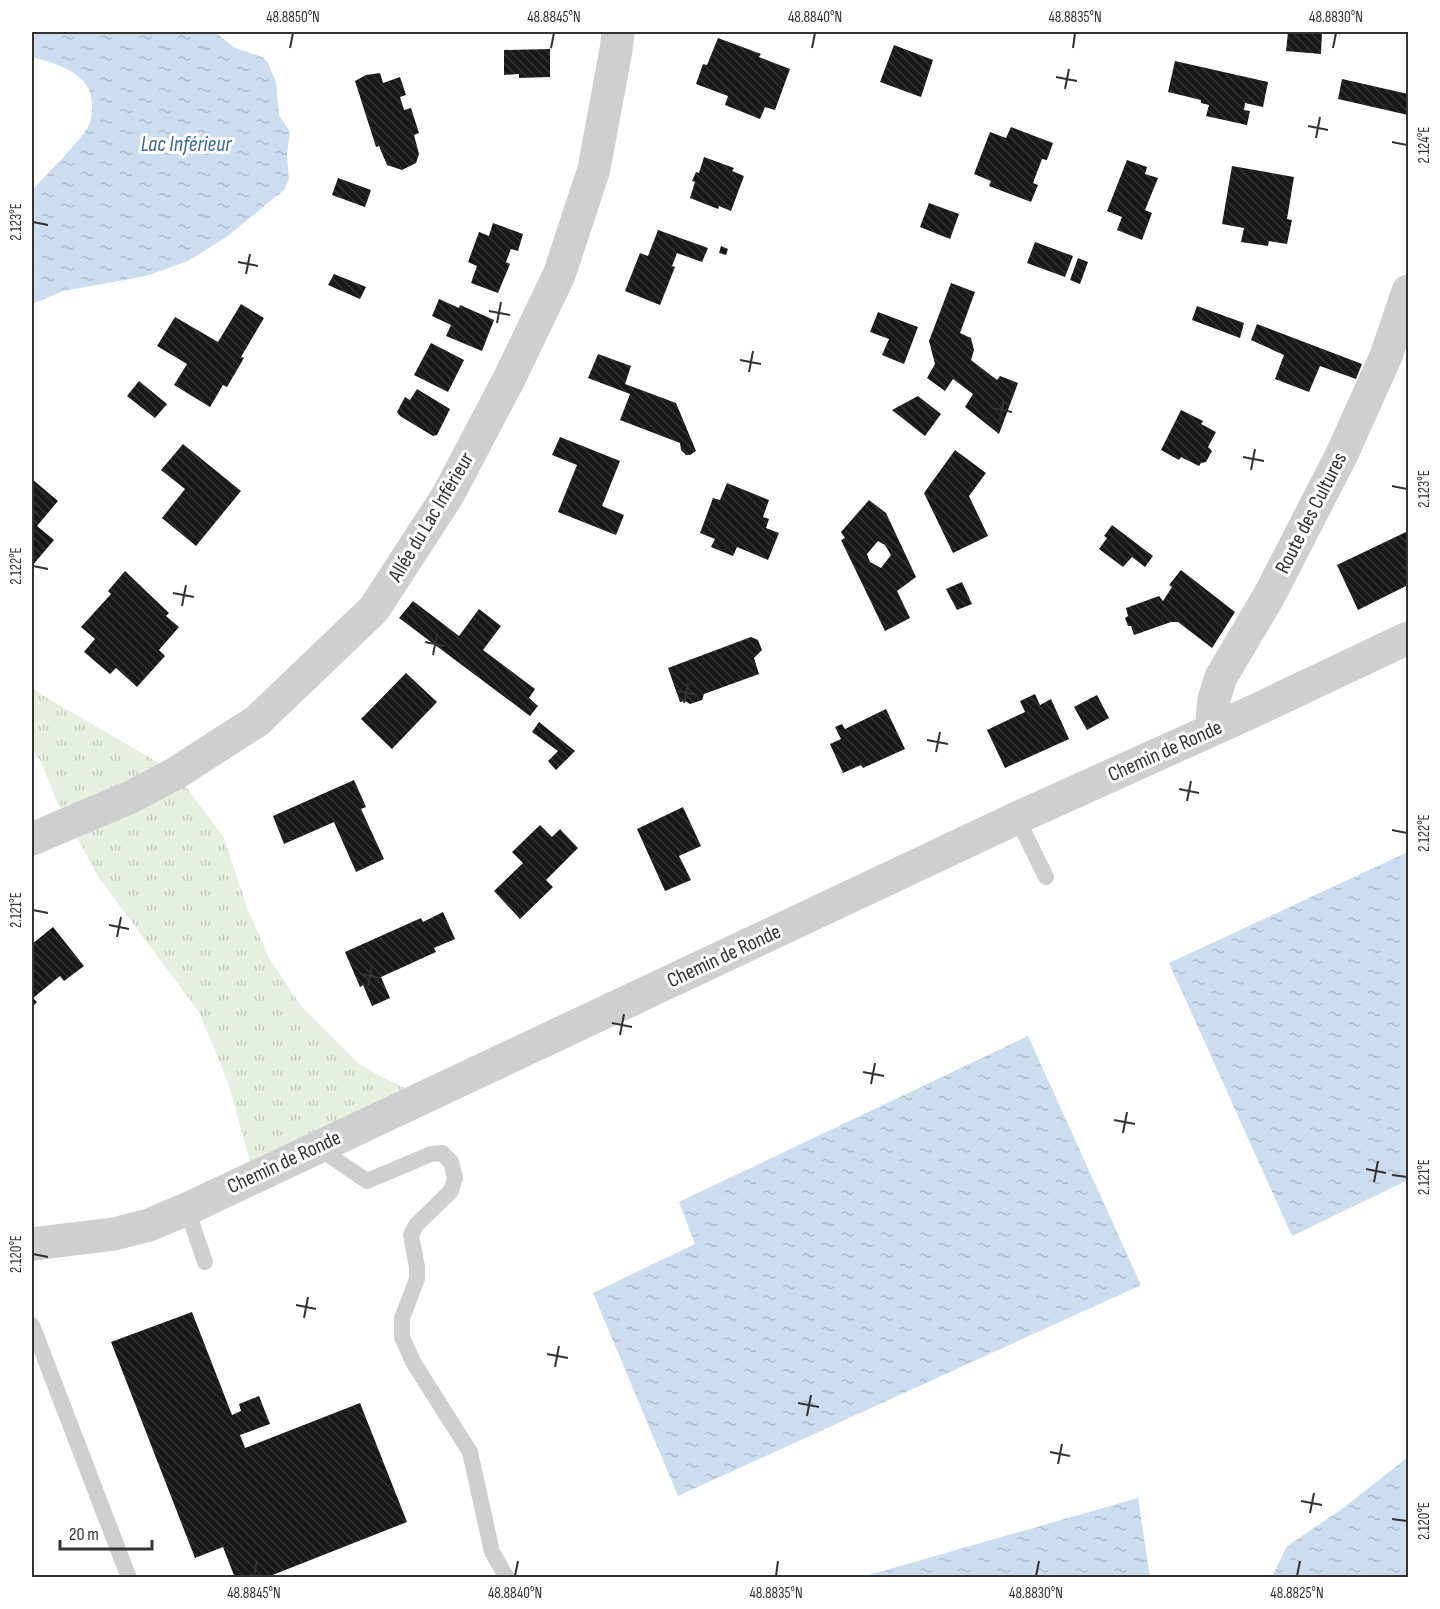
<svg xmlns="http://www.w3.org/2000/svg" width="1440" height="1609" font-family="'Sofia Sans Condensed',sans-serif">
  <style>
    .grass { fill: url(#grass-tufts) }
    .water { fill: url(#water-ripples) }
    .building { fill: url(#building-back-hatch); fill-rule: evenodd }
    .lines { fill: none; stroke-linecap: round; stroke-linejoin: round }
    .lane { stroke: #cfcfcf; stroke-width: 16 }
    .street { stroke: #cfcfcf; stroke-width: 33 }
    .ticks { fill: none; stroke: #323232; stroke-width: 2 }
    .labels { text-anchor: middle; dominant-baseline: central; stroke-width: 6; stroke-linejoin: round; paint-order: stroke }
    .street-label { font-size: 21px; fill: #323232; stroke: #fff }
    .water-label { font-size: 22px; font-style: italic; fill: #3b6899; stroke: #fff }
    .neatline { fill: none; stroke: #323232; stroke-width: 2 }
    .ticks-label { font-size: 15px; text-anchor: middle; fill: #323232 }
  </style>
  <defs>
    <pattern id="grass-tufts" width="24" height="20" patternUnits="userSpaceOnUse" patternTransform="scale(1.5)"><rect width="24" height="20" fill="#e6efe0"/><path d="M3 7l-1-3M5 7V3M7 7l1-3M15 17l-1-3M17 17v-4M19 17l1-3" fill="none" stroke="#c6cdc1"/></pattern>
    <pattern id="water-ripples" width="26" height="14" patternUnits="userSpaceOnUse" patternTransform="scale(1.5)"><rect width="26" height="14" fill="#ccddef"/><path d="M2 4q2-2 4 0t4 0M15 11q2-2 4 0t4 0" fill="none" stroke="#b0becd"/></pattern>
    <pattern id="building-back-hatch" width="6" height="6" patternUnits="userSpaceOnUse" patternTransform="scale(1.5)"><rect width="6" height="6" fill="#191919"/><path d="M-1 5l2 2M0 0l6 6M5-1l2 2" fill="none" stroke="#323232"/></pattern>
  </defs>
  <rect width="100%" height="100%" fill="#fff"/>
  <path class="grass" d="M32 687 42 695 176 773 224 838 248 910 269 958 301 1006 360 1065 390 1081 425 1097 254 1176 228 1082 199 1012 99 878 56 799 40 760 32 750Z"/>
  <path class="water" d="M32 32H215L235 48 262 57 268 63 276 82 279 115 290 132 287 154 289 179 284 190 225 238 188 261 146 276 63 291 32 304V191C47 173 80 143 90 123 92 118 92 110 92 105 93 74 56 63 32 57Z
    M1408 852V1180L1292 1236 1169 963Z
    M1028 1036 1141 1285 678 1496 593 1293 695 1244 679 1202Z
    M1408 1457V1577H1272L1287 1546 1342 1509Z
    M1138 1498 1150 1577H862Z"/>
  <path class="building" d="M1288 32H1322L1321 54 1286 51Z
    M718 38 761 54 759 57 790 69 775 110 765 107 760 119 725 105 728 96 696 84 703 64 707 65Z
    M894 45 933 60 921 97 880 82Z
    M550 49V77L519 78V74L504 75V50Z
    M1175 61 1268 82 1263 107 1245 103 1244 110 1250 111 1247 125 1206 116 1209 105 1201 103V100L1168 92Z
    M380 73 383 83 400 77 406 95 400 97 404 110 411 108 419 133 414 135 419 154 416 163 402 170 387 165 379 146 376 147 355 81 366 75Z
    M1342 79 1408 94V115L1338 99Z
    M1011 127 1053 143 1047 160 1042 159 1033 183 1038 185 1031 202 989 186 991 181 974 174 990 132 1006 138Z
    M704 157 734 168 732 171 744 176 731 211 719 206 718 209 690 198 695 182 692 181 696 172 699 173Z
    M1127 160 1147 167 1145 174 1158 178 1145 210 1152 213 1142 240 1117 230 1122 217 1107 211Z
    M1232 166 1294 177 1287 219 1292 220 1287 244 1269 241 1268 246 1241 242 1244 228 1222 224Z
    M338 178 371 190 365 207 332 195Z
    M929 203 959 214 950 239 920 227Z
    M493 223 523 234 518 251 511 249 506 262 510 264 498 293 471 283 477 266 468 262 479 232 489 236Z
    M658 230 708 248 702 262 677 253 672 266 675 267 660 305 625 291 640 253 648 256Z
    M1035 242 1073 256 1065 277 1027 263Z
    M721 246 728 249 726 255 719 253Z
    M1078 258 1088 262 1080 284 1070 280Z
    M334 274 366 287 360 299 328 285Z
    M951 283 975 292 960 333 971 338 974 350 971 360 997 380 1000 376 1018 383 999 434 965 407 973 394 953 379 945 391 927 378 935 364 929 341Z
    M439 299 459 308 460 305 494 320 482 351 446 336 451 325 432 316Z
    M241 304 264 318 241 357 244 358 227 387 223 385 210 407 174 385 187 364 157 346 175 317 218 342Z
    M1197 306 1244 323 1240 338 1192 320Z
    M878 312 918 327 904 364 882 355 889 339 870 332Z
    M1257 324 1362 364 1356 379 1320 366 1309 392 1275 379 1284 355 1251 340Z
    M431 343 464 360 448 392 414 375Z
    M598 354 631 366 625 384 676 403 696 451 690 455H686L681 450 680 443 620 420 630 394 588 378Z
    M139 381 167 404 155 418 127 396Z
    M417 389 450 409 437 435 433 436 400 416 397 412 405 397 410 400Z
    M918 396 941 414 925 436 892 410Z
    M1181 410 1203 421 1201 424 1216 432 1208 447 1212 451 1206 462 1201 463 1199 466 1181 457 1179 460 1161 450Z
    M560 437 620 461 602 506 624 515 616 535 558 512 577 465 552 455Z
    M183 444 241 491 196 546 162 518 185 489 161 470Z
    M955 450 986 473 969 496 988 536 953 553 924 493Z
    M32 479 58 501 37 526 54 540 32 566Z
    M727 483 769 500 763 517 769 519 766 528 779 533 768 560 737 547 733 556 711 547 715 539 700 533 713 498 720 500Z
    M869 500 886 513 916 577 897 591 910 618 885 631 841 540 845 538 841 532ZM878 541 885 545 891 555 881 568 870 562 867 554Z
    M1112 525 1153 556 1145 567 1132 557 1123 567 1099 549 1107 538 1104 536Z
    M1408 531V585L1358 610 1337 565Z
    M1181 570 1235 612 1212 648 1178 622H1171L1134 635 1131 626H1128L1125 618 1128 616 1126 608 1159 596 1163 601 1172 587 1169 585Z
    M125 571 169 613 166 616 179 627 159 650 165 656 137 687 116 668 110 674 84 652 95 639 81 627 111 594 108 591Z
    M962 582 972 604 957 610 946 589Z
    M413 601 459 636 479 609 501 626 483 650 535 689 529 698 538 706 530 716 399 618Z
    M751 637 758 640 762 650 754 658 759 674 704 694 702 700 690 704 685 701 680 702 668 668Z
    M406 673 437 702 392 749 361 719Z
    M1035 694 1040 705 1051 699 1069 739 1005 768 987 730 1025 712 1020 701Z
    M1097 695 1109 718 1087 730 1074 707Z
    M886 709 905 749 863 768 861 765 843 773 830 744 841 739 835 727 842 724 845 729Z
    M539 722 575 751 556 770 548 761 558 751 532 732Z
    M354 780 366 807 361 809 384 859 356 872 334 822 284 844 273 816Z
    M683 807 701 846 679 856 691 880 665 891 637 829Z
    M540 825 552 837 560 829 578 848 546 880 553 887 520 919 494 891 523 863 512 852Z
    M443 912 455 939 434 948 436 952 381 977 390 998 372 1006 363 985 360 987 345 952 421 918 423 922Z
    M53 927 84 966 64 981 60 976 33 998 37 1002 32 1007V944Z
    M192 1312 232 1415 241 1411 239 1404 259 1396 270 1424 240 1435 245 1448 360 1403 407 1522 265 1578H235L223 1547 195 1558 111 1342Z"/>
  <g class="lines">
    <path class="lane" d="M1017 818 1046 877
      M317 1147 367 1181 431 1154 442 1153 451 1162 455 1178 451 1191 416 1225 411 1235 417 1267V1279L402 1318V1337L413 1362 470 1452 492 1552 507 1578
      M187 1209 205 1262
      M32 1325 129 1578"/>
    <path class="street" d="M1211 730 1214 699 1221 677 1269 596 1342 454 1386 356 1408 291
      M32 839 133 796 176 773 257 721 374 609 448 495 509 379 559 275 594 169 616 50 618 32
      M32 1244 114 1234 149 1225 187 1209 1017 818 1256 710 1408 638"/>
  </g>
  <path class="ticks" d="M290 48 293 33M551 48 554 33M812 48 815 33M1073 48 1075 33M1333 48 1336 33M1056 77 1077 81M1065 89 1069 69M1308 126 1328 130M1316 138 1320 117M1392 142 1407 145M33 222 48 225M238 262 258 266M246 274 250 254M489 311 510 315M497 323 501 302M740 360 761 364M749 372 753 351M992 408 1012 412M1000 421 1004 400M1243 457 1264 461M1251 470 1255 449M1392 486 1407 489M33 566 48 569M173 593 194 597M182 606 186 585M425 642 445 646M433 655 437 634M676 691 697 695M684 703 688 683M927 740 948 744M936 752 940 732M1179 789 1199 793M1187 801 1191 781M1392 830 1407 833M33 910 48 913M109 925 129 929M117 937 121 917M360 974 381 978M368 986 372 966M612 1023 632 1027M620 1035 624 1014M863 1072 884 1076M871 1084 875 1063M1114 1120 1135 1124M1123 1133 1127 1112M1366 1169 1386 1173M1392 1175 1407 1177M1374 1182 1378 1161M33 1254 48 1257M296 1305 316 1309M304 1318 308 1297M547 1354 568 1358M555 1367 559 1346M798 1403 819 1407M807 1416 811 1395M1050 1452 1070 1456M1058 1464 1062 1444M1301 1501 1322 1505M1310 1513 1314 1493M1392 1519 1407 1521M254 1576 257 1561M515 1576 518 1561M776 1576 778 1561M1036 1576 1039 1561M1297 1576 1300 1561"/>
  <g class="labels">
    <g class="street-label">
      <text transform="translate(1311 513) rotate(-63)">Route des Cultures</text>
      <text transform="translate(431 517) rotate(-59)">Allée du Lac Inférieur</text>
      <text transform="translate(1165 751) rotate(-24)">Chemin de Ronde</text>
      <text transform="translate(724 956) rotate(-25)">Chemin de Ronde</text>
      <text transform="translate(284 1162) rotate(-25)">Chemin de Ronde</text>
    </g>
    <g class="water-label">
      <text x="186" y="144">Lac Inférieur</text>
    </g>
  </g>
  <rect width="1440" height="1609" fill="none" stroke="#ffffff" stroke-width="66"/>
  <path d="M60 1540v9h92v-9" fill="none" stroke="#323232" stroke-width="3"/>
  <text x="69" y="1540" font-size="18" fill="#323232" stroke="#ffffff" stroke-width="4.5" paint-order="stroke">20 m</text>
  <rect x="33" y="33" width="1374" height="1543" class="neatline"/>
  <g class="ticks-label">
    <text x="293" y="22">48.8850°N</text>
    <text x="554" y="22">48.8845°N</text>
    <text x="815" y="22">48.8840°N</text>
    <text x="1075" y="22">48.8835°N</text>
    <text x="1336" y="22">48.8830°N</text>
    <text transform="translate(1424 145) rotate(-90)" y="5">2.124°E</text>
    <text transform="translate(16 222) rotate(-90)" y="5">2.123°E</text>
    <text transform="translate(1424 489) rotate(-90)" y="5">2.123°E</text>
    <text transform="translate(16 566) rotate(-90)" y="5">2.122°E</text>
    <text transform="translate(1424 833) rotate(-90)" y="5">2.122°E</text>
    <text transform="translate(16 910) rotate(-90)" y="5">2.121°E</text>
    <text transform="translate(1424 1177) rotate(-90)" y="5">2.121°E</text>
    <text transform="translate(16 1254) rotate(-90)" y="5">2.120°E</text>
    <text transform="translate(1424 1521) rotate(-90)" y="5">2.120°E</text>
    <text x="254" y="1598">48.8845°N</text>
    <text x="515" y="1598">48.8840°N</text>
    <text x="776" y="1598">48.8835°N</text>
    <text x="1036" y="1598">48.8830°N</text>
    <text x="1297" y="1598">48.8825°N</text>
  </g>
</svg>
